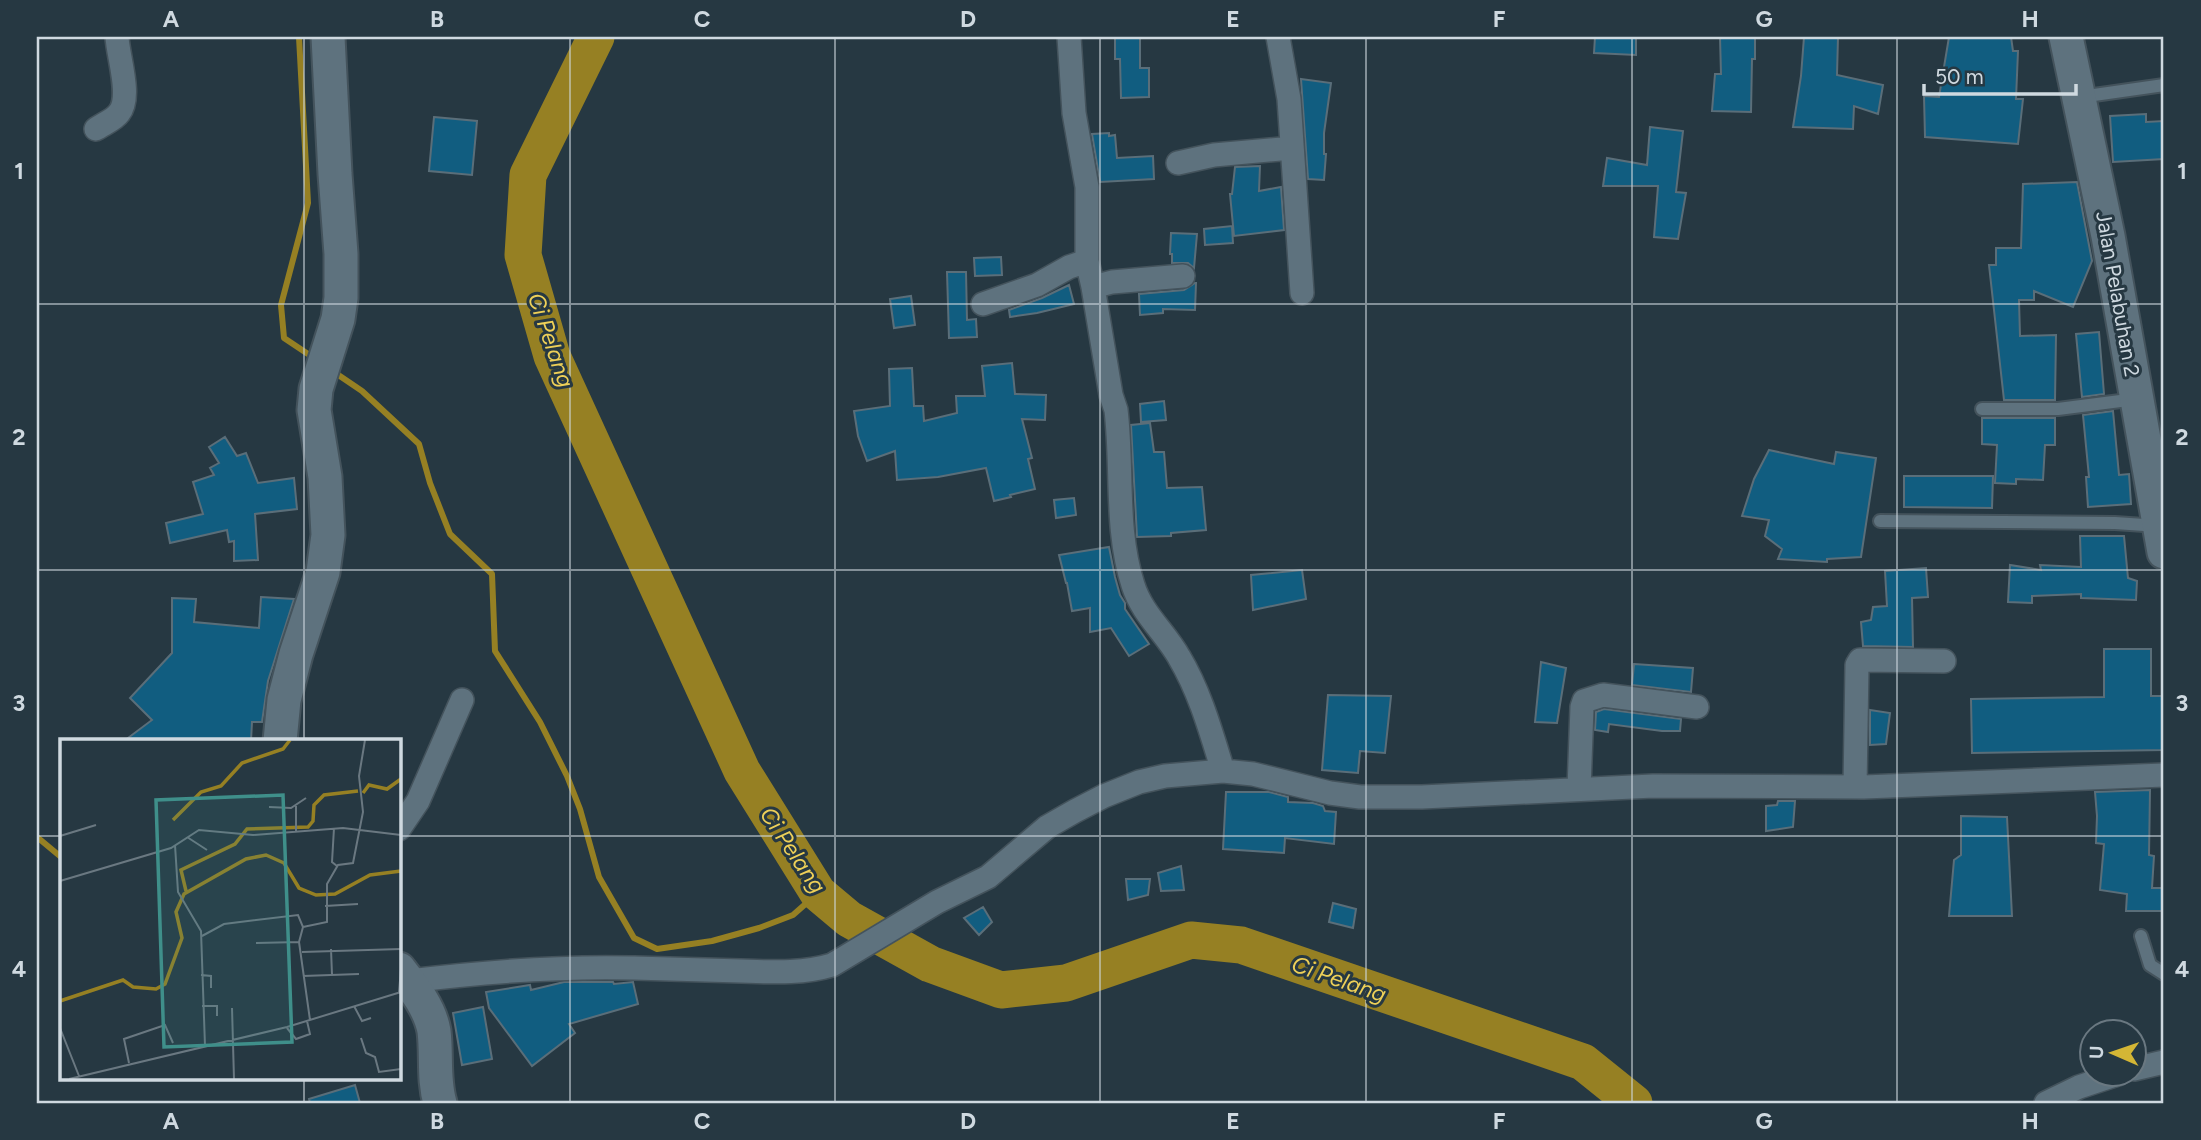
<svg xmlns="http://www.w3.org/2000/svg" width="2201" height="1140" font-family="Figtree,sans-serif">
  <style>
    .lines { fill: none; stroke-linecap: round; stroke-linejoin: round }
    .stream { stroke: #968023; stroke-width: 6 }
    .river { stroke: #968023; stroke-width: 37 }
    .building { fill: #115d80; stroke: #5a6e79; stroke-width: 2 }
    .lane-casing { stroke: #44535c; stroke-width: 16 }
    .street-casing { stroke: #44535c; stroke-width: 26 }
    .secondary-casing { stroke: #44535c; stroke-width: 37 }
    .lane { stroke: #5e727e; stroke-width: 12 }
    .street { stroke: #5e727e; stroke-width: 23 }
    .secondary { stroke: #5e727e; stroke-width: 33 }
    .grid { fill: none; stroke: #cfd9e0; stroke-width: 2; stroke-opacity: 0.55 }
    .labels { text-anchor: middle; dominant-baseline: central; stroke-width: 6; stroke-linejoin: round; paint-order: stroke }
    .street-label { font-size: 21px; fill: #cfd9e0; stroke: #263842 }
    .water-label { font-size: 23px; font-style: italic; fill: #eed058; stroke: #263842 }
    .inset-river { fill: none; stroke: #968023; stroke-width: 3.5 }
    .inset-road { fill: none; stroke: #6a7881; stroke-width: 2 }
    .view { fill: #3f8f8a; fill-opacity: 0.15; stroke: #3f8f8a; stroke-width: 3.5 }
    .inset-edge { fill: none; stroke: #cfd9e0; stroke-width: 3.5 }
    .neatline { fill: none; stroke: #cfd9e0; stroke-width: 2.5 }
    .grid-label { font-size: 23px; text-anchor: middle; font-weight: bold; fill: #cfd9e0 }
  </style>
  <rect width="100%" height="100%" fill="#263842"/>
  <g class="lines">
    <path class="stream" d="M299 37 308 203 281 305 284 338 314 358
      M331 370 362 391 419 444 430 483 450 534 492 574 495 651 540 722 567 776 580 809 599 877 634 938 657 949 712 941 759 928 793 915 818 893
      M37 837 61 857"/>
    <path class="river" d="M596 37 528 175 523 255 552 356 742 771 818 893 849 919 930 964 1001 990 1066 983 1191 940 1241 945 1583 1062 1634 1103"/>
  </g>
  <path class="building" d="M1115 37H1140V68H1149V97L1121 98 1120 59H1115Z
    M1595 37H1636V55L1594 53Z
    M1720 37H1755V59H1752L1751 112 1712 111 1715 74H1721Z
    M1804 37H1838L1837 75 1883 85 1878 114 1854 106 1853 129 1793 127 1801 76Z
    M1949 37H2011L2013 51H2018L2016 99H2023L2018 144 1925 137 1924 96 1939 97Z
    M1301 79 1331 83 1324 133V154H1326L1324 180 1308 179Z
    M2146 114V122L2164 121V159L2113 162 2110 116Z
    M434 117 477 121 472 175 429 171Z
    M1650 127 1683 131 1676 192 1686 193 1678 239 1654 237 1658 186H1603L1607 158 1647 165Z
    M1109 133V136L1115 135 1117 158 1153 156 1154 179 1100 182 1092 134Z
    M1260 166 1259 191 1281 187 1284 230 1234 236 1230 194H1232L1235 167Z
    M2077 182 2092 261 2073 307 2034 291V300H2019L2020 336 2056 335 2055 400H2004L1989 265H1996V248H2021L2023 184Z
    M1232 226 1233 243 1205 245 1204 229Z
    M1171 233 1197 234 1194 268 1188 263H1172V254H1170Z
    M1001 257 1002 275 975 276 974 258Z
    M947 272H966L967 320 976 319 977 337 949 338Z
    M1195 283H1196L1195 310 1163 309V313L1140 315 1139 294 1184 290Z
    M1069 285 1074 304 1037 313 1010 317 1009 310 1042 298Z
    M911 296 915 325 894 328 890 299Z
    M2099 332 2104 394 2082 397 2076 334Z
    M1012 363 1015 394 1046 395 1045 420 1022 419 1032 458 1028 459 1035 489 1010 495 1011 497 994 501 986 468 938 477 897 480 895 451 867 461 858 436 854 411 890 406 889 369 912 368 914 406H923L924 421 957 413 956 396H985L982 366Z
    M1164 401 1166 420 1141 422 1140 404Z
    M2113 411 2119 475 2129 474 2131 504 2088 507 2086 477H2089L2083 415Z
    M1982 418H2055V445H2045L2043 480 2016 479V484L1995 483 1997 445 1982 444Z
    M1150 423 1154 452H1164L1167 488 1202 487 1206 530 1171 533V536L1137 537 1131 425Z
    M225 437 237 456 246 453 258 483 294 478 297 509 255 514 258 560 234 561V541L229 542 227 530 170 543 166 523 203 514 193 482 214 475 210 468 219 463 209 447Z
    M1769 450 1834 464 1836 452 1876 458 1861 557 1827 559V562L1778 559 1782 549 1765 536 1769 520 1742 516 1754 479Z
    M1904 476H1993L1992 508 1904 507Z
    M1074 498 1076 515 1056 518 1054 500Z
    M2080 536H2124L2128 578 2137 581 2136 600 2081 598V594L2032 596V603L2008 602 2010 565 2041 570 2040 565 2081 567Z
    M1109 547 1115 577 1120 595 1125 603V609L1149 644 1129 656 1111 628 1090 632V608L1072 611 1067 583H1066L1059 555Z
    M1926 568 1928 597 1912 598 1913 647 1863 646 1861 622 1871 620 1873 607 1887 606 1885 571Z
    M1302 570 1306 599 1253 610 1251 575Z
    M261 597 294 599 268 681 262 722H252L251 741H124L152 720 130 698 172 653V598L196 599 194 622 259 628Z
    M2104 649H2151V696H2163L2164 750 1972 753 1971 699 2104 697Z
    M1541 662 1566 668 1557 723 1535 722Z
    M1634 664 1693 668 1691 692 1632 685Z
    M1328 695 1391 696 1385 753 1360 751 1358 773 1322 770Z
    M1604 709 1681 719 1680 731H1662L1609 724 1608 732 1595 730 1596 712Z
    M1870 710 1890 713 1886 744 1870 745Z
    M2150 790 2149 855 2154 856 2152 888H2164L2163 911H2126L2127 894 2100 890 2104 844 2096 843 2097 816 2095 792Z
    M1226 792H1269L1288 797V802L1313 803 1323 806 1325 811 1336 812 1334 844 1285 838 1284 853 1223 849Z
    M1778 801H1795L1793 827 1766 831V806L1777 805Z
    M1961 816 2007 817 2012 916H1949L1954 860 1961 855Z
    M1181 866 1184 890 1161 891 1158 873Z
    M1126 879H1150L1148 895 1128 900Z
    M1333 903 1356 909 1353 928 1329 922Z
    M983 907 992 922 979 935 964 918Z
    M564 982H613L614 984 633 982 638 1004 569 1024 575 1033 532 1066 489 1008 486 992 530 985 531 990Z
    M483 1007 492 1059 462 1065 453 1013Z
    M355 1085 360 1103H310L309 1099Z"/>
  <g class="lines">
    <defs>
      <path id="lane" d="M2080 97 2164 85
        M1982 409H2058L2136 399
        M1880 521 2115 523 2159 526
        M2141 936 2150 965 2164 974"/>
      <path id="street" d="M1069 37 1074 113 1087 187V261L1093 287 1111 395 1116 410C1123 468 1115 530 1133 585 1142 614 1165 632 1179 657 1200 692 1211 732 1223 771
        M1278 37 1289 99 1302 293
        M96 129C103 124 114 120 119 113 132 97 118 57 117 37
        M1178 163 1214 155 1292 148
        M1093 287 1112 282 1183 276
        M983 304 1037 285 1069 267 1087 261
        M1855 787 1857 665 1860 660 1944 661
        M1579 789 1582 707 1584 701 1603 695 1697 707
        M399 829 418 801 462 700
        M409 981C483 972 559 966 634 968 670 969 706 970 741 971 772 972 802 974 832 965L937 902 988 877 1047 827 1075 811 1104 796 1139 782 1165 776 1223 771 1253 774 1330 793 1360 797H1422L1653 786 1864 787 2164 775
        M2134 1069 2164 1062
        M2046 1103 2079 1087 2118 1074"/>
      <path id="secondary" d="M2066 37 2108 236 2164 552
        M280 741 284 700 296 654 323 572 328 535 325 477 314 410 316 389 338 319 341 298V254L335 174 328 37
        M399 969C413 987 430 1008 434 1031 437 1056 433 1079 440 1103"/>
    </defs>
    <use href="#lane" class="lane-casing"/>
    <use href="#street" class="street-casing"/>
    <use href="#secondary" class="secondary-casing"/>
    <use href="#lane" class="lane"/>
    <use href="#street" class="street"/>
    <use href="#secondary" class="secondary"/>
  </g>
  <path class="grid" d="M304 37V741M570 37V1103M835 37V1103M1100 37V1103M1366 37V1103M1632 37V1103M1897 37V1103M37 304H2164M37 570H2164M37 836H61M399 836H2164M304 1079V1103"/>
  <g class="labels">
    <g class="street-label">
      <text transform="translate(2118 294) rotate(80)">Jalan Pelabuhan 2</text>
    </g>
    <g class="water-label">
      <text transform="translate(551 340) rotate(71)">Ci Pelang</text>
      <text transform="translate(793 850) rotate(56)">Ci Pelang</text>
      <text transform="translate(1339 979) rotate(19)">Ci Pelang</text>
    </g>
  </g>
  <g transform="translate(60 739)">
    <rect width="341" height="341" fill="#263842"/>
    <path class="inset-river" d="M303 54 309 46 327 50 341 40M113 81 141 53 161 47 182 24 223 10 230 1M126 152 121 131 175 105 187 90 248 88 253 82 254 66 264 56 298 52M0 262 63 241 73 248 96 250 105 245 122 199 116 173 124 155 186 120 206 116 224 124 239 149 256 156 275 155 310 136 341 132"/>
    <path class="inset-road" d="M236 67V92M209 68 231 69 246 59M274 89 272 123 277 127M0 97 36 86M127 98 147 111M115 106 118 153 141 192 145 307M0 142 111 109 139 91 193 96 283 89 341 96M265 167 298 165M243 188 267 183V145L278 126 293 124 303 73 299 37 305 1M142 197 164 185 238 176 243 188 239 203M239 203 250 281M196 204 239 203M271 210 272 236M242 213 341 210M141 236 151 237V249M243 237 299 235M339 253 341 230M142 267H157V277M294 267 302 282 311 279M172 269 174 340M0 289 19 337M227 289 236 300 250 295 247 282M301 299 306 314 315 318 319 333 341 330M69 324 64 300 105 286 113 304M9 340 227 288 341 253"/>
    <path class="view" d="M223 56 232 303 104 308 96 61Z"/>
    <rect width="341" height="341" class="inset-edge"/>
  </g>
  <rect width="2201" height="1140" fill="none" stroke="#263842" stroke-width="77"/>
  <g transform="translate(2113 1053) rotate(272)"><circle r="33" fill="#263842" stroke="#6a7881" stroke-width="2"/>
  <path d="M0-5L12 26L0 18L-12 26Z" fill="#d4b635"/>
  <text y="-10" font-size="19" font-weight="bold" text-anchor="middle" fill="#cfd9e0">U</text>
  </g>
  <path d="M1924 84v10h152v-10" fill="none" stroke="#cfd9e0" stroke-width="3.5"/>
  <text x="1935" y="84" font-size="21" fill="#cfd9e0" stroke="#263842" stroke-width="5" paint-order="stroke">50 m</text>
  <rect x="38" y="38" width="2124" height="1064" class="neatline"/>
  <g class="grid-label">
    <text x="171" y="27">A</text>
    <text x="437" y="27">B</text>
    <text x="702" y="27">C</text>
    <text x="968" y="27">D</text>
    <text x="1233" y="27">E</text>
    <text x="1499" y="27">F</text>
    <text x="1764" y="27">G</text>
    <text x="2030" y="27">H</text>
    <text x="19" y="179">1</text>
    <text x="2182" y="179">1</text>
    <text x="19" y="445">2</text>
    <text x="2182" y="445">2</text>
    <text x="19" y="711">3</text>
    <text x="2182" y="711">3</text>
    <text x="19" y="977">4</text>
    <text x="2182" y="977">4</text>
    <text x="171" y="1129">A</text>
    <text x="437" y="1129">B</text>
    <text x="702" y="1129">C</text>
    <text x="968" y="1129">D</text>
    <text x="1233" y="1129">E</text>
    <text x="1499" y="1129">F</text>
    <text x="1764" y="1129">G</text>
    <text x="2030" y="1129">H</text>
  </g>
</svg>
